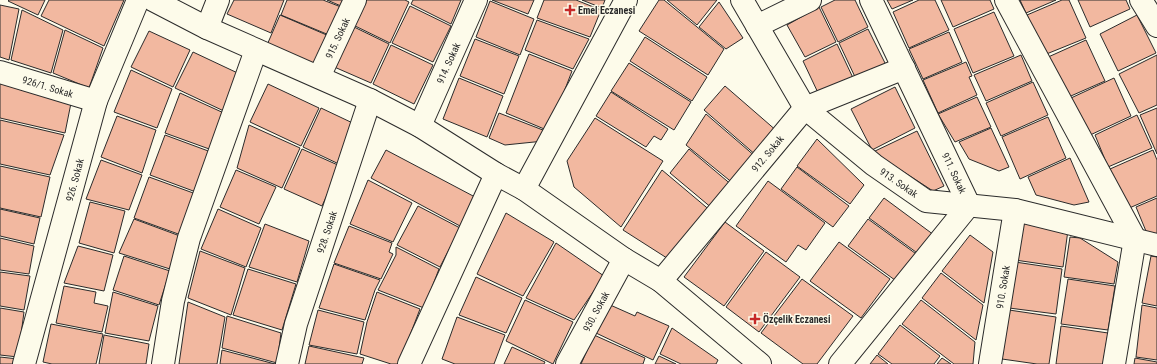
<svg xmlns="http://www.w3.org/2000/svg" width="1157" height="364" font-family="'Roboto Condensed',sans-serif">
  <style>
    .building { fill: #f2b8a0; stroke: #2b2b2b }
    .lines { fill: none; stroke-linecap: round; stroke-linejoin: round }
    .minor-casing { stroke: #2b2b2b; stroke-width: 24 }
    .minor { stroke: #fdfbea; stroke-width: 22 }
    .poi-dot { fill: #c62828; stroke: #fdfbea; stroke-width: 1.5 }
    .labels { text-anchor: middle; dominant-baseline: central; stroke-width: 3; stroke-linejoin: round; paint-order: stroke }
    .poi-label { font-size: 10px; font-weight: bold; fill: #2b2b2b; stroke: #fdfbea; text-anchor: start }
    .street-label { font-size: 10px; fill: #2b2b2b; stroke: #fdfbea }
  </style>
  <rect width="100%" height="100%" fill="#fdfbea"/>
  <path class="building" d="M9 0H45L38 15 8 1Z
    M49 0H124L104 46 41 16Z
    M234 0H284L271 33 227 14Z
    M287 0H323L341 7 329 35 281 15Z
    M327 0H344L341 6Z
    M360 0H405L409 2 390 43 349 23Z
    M413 0H461L451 24 411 4Z
    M492 0H534L528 14Z
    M544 0H576L601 10 590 37 537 18Z
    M582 0H605L602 8Z
    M659 0H664L724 49 708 75 639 31Z
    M667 0H717L697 25Z
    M835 0H855L868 27 838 42 821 7Z
    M887 0H913L892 9Z
    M919 0H935L949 30 909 48 893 12Z
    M941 0H990L994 9 953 27Z
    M1020 0H1056L1026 13Z
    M1062 0H1069L1086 38 1044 55 1027 15Z
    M1078 0H1126L1130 9 1090 27Z
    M490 1 534 19 520 55 476 37Z
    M719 2 743 38 726 49 699 27Z
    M0 5 19 9 9 60 0 57Z
    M410 6 451 26 433 62 392 43Z
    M819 7 836 42 805 57 787 25Z
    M22 10 63 30 51 73 11 60Z
    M994 12 1014 56 973 73 954 29Z
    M280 15 329 36 316 66 267 45Z
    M1137 15 1156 53 1118 71 1100 34Z
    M537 20 589 39 573 69 525 50Z
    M352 26 389 44 371 83 332 66Z
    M868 29 886 65 856 79 839 43Z
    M65 30 103 48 89 88 53 73Z
    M149 31 190 50 173 87 131 67Z
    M949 32 962 62 923 79 909 49Z
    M645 37 707 77 692 101 630 61Z
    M475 39 519 56 504 94 460 76Z
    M1086 40 1105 81 1064 99 1046 58Z
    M837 44 854 80 820 97 803 61Z
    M391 45 433 65 414 104 373 84Z
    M193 52 244 76 226 112 175 88Z
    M529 54 572 71 549 131 506 113Z
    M1021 55 1032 81 986 101 974 75Z
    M1157 55V105L1139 113 1119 74Z
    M966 62 972 76 969 77 977 95 938 113 923 80Z
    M629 63 691 102 674 130 611 91Z
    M131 70 172 89 157 128 114 112Z
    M459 78 503 96 487 137 443 119Z
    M1114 78 1131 116 1088 136 1071 98Z
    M0 82 72 98 65 133 0 118Z
    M1033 82 1048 115 1001 136 986 103Z
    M268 84 319 108 301 146 250 122Z
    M725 86 778 132 757 156 704 110Z
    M895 87 915 128 872 150 851 109Z
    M611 92 668 129 661 140 654 136 646 147 596 116Z
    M180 93 226 114 212 150 165 133Z
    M977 97 991 127 955 142 938 114Z
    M321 108 359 126 341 165 303 147Z
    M1157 108V154L1140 115Z
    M499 113 548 132 544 141 505 145 489 138Z
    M706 114 756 157 734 184 686 145Z
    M1137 115 1152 148 1108 167 1095 135Z
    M117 116 156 130 142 173 101 157Z
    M1048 117 1066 158 1020 179 1002 137Z
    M595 118 663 161 621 227 574 187 567 161Z
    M0 120 64 135 50 175 0 164Z
    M249 125 300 148 282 188 237 168Z
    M991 128 1009 167 999 171 969 159 959 142Z
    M917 131 944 186 933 191 873 152Z
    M165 135 211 152 196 192 150 175Z
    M817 139 864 185 850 204 797 166Z
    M302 149 340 166 322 206 284 189Z
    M689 149 733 186 713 209 670 173Z
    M386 150 475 197 460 226 371 178Z
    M1153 150 1157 160V196L1127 209 1110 169Z
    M1070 158 1089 202 1074 205 1036 195 1028 177Z
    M101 160 142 175 129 210 86 199Z
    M0 166 50 177 41 217 0 208Z
    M797 167 849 206 833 227 781 189Z
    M236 170 276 187 259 224 220 207Z
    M662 170 712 212 670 260 623 230Z
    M149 177 196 194 181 235 134 218Z
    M368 180 412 203 393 242 350 224Z
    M768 181 825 223 806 250 798 245 786 262 736 226Z
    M884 198 934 235 920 255 869 218Z
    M1157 198V237L1148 236 1136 207Z
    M90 202 125 211 114 253 79 243Z
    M418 206 460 228 440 267 397 245Z
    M0 209 40 218 34 244 0 236Z
    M218 209 261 228 246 267 201 249Z
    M506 213 554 242 523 296 477 274Z
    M1021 218 1068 230 1063 267 1015 260Z
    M134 219 180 236 170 269 119 253Z
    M868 219 919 256 899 283 848 246Z
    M725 222 764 251 724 306 684 277Z
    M265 224 309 241 297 282 249 267Z
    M349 226 392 243 389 252 393 254 381 279 334 263Z
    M970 235 993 252 984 303 942 271Z
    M1070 237 1080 238 1118 262 1114 284 1064 277Z
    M0 238 34 246 29 274 0 270Z
    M839 242 890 279 861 318 810 281Z
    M556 243 604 276 574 320 526 298Z
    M78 246 113 255 104 291 64 283Z
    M396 247 439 269 424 308 378 290 396 255Z
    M200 251 245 268 231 315 188 298Z
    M766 252 800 277 759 332 726 307Z
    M124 256 170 271 159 305 113 290Z
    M1151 256 1157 257V306L1142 303Z
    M1015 262 1062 269 1056 314 1009 308Z
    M334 264 380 280 375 290 365 320 319 308Z
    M248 269 296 284 282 330 233 315Z
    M0 272 30 276 24 310 0 306Z
    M941 273 983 305 976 340 922 298Z
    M476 277 522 298 506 333 459 315Z
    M802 279 853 316 817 364H803L761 333Z
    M1068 279 1115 286 1108 330 1061 324Z
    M64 286 96 292 94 303 108 306 102 332 56 323Z
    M113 292 158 306 149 341 105 333Z
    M377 292 420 309 399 364H391L360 354 367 322Z
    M525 300 573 322 553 364 506 341Z
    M921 300 975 342 973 364H954L902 324Z
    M188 302 225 317 217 364H179Z
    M608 304 635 316 637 312 669 326 653 360 596 333Z
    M1142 305 1157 308V360L1136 357Z
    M0 308 24 312 18 357 0 355Z
    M318 310 364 322 357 354 309 345Z
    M1009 310 1056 317 1049 364H1037L1002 359Z
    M227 316 281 333 277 363 222 348Z
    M457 317 505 335 494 364H455L442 359Z
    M51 324 103 334 96 364H52L43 362Z
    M900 325 940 356 934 364H892L878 354Z
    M1061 326 1108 333 1103 364H1056Z
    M672 328 718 360 716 364H681L660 354Z
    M104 335 149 344 146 364H99Z
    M594 335 645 358 643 364H581Z
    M309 346 364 358 362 364H305Z
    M512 347 545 362 544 364H504Z
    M222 350 275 364H220Z
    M877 355 888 364H870Z
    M659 356 676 364H655Z
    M0 357 18 359 17 364H0Z
    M942 358 951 364H937Z
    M1135 358 1157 362V364H1134Z"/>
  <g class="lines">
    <defs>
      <g id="minor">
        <path d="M153 0 207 28 370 100 420 126 496 174 524 189 624 259 661 281 760 364"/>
        <path id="s1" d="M742 0 805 108 874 165 926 201 1015 210 1157 245"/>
        <path d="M1006 0 1135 239 1114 364"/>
        <path d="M1141 0 1157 26"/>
        <path d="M757 26 810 0"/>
        <path d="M207 28 218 0"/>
        <path id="s2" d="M0 72 96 101"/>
        <path id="s3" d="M319 77 355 0"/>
        <path id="s4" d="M420 126 476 0"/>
        <path d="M524 189 626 0"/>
        <path id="s5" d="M661 281 805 108 904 68"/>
        <path id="s6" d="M24 364 96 101 138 0"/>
        <path d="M163 364 173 301 189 238 256 50"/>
        <path id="s7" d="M287 364 296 324 370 100"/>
        <path d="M409 364 496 174"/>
        <path id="s8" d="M567 364 624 259"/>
        <path d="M840 364 969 205 871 0"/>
        <path id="s9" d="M990 364 1015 210"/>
      </g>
    </defs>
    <use href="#minor" class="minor-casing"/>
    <use href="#minor" class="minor"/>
  </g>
  <g class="poi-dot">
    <path d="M568 4h4v4h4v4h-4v4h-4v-4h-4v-4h4z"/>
    <path d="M753 313h4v4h4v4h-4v4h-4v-4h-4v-4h4z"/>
  </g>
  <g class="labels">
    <g class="poi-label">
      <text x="578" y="10">Emel Eczanesi</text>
      <text x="763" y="319">Özçelik Eczanesi</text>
    </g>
    <g class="street-label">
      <text stroke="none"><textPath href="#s3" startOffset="43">915. Sokak</textPath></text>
      <text stroke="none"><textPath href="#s4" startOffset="69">914. Sokak</textPath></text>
      <text stroke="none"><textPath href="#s2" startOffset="50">926/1. Sokak</textPath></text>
      <text stroke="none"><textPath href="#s5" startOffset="166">912. Sokak</textPath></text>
      <text transform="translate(954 173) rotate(65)">911. Sokak</text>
      <text stroke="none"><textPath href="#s6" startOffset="191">926. Sokak</textPath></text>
      <text stroke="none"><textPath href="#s1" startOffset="245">913. Sokak</textPath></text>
      <text stroke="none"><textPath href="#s7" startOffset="138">928. Sokak</textPath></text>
      <text stroke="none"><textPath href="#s9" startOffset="78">910. Sokak</textPath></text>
      <text stroke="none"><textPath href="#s8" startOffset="60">930. Sokak</textPath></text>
    </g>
  </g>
</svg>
